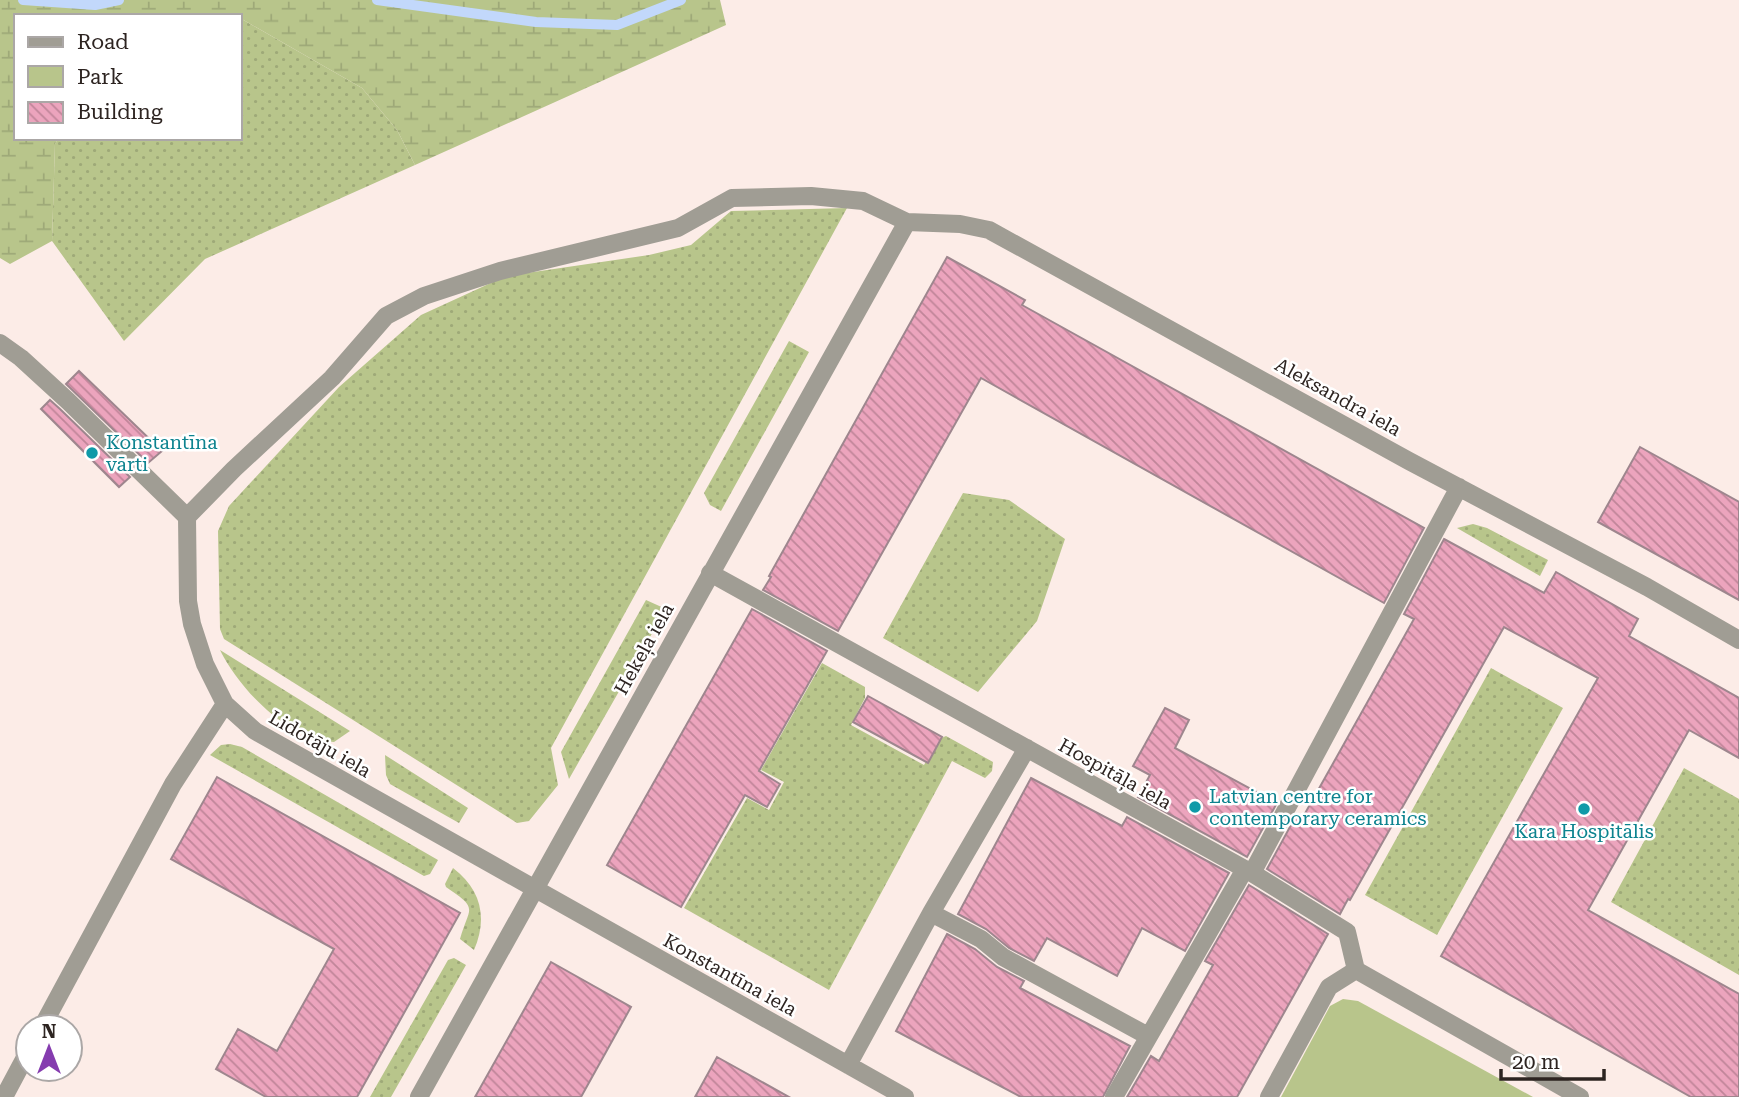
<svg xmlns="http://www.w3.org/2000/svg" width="1739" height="1097" font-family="'Roboto Serif',serif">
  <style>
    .grass { fill: url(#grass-dots) }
    .wetland { fill: url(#wetland-marsh) }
    .park { fill: #b8c58b }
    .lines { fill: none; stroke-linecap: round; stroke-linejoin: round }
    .stream { stroke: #c2d8fb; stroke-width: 10 }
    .building { fill: url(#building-back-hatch); stroke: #9e868e; stroke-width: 2 }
    .minor { stroke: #a09d94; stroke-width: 18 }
    .culture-dot { fill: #0f9aa8; stroke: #fff; stroke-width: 2.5 }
    .labels { text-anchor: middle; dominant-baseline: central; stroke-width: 5; stroke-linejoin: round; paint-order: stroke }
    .street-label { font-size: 19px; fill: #2d2421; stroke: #fff }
    .culture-label { font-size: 19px; fill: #0d838f; stroke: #fff; text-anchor: start }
  </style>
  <defs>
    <pattern id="grass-dots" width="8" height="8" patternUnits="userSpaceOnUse" patternTransform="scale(1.75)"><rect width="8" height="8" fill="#b8c58b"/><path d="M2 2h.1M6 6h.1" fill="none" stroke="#9ea978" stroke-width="1.8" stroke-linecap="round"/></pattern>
    <pattern id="wetland-marsh" width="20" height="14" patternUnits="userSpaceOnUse" patternTransform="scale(1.75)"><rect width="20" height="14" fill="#b8c58b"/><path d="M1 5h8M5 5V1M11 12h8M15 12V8" fill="none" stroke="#9ea978"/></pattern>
    <pattern id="building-back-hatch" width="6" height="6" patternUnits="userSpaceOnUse" patternTransform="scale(1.75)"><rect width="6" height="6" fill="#eca4bd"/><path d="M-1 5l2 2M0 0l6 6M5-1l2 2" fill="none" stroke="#c08599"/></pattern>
  </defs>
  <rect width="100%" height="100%" fill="#fcece7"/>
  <path class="grass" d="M240 18 362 88 397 130 415 165 205 259 124 341 52 241 55 144 59 138H240Z
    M847 208 551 748 558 785 529 821 517 823 224 639 220 629 218 531 229 506 339 387 421 315 506 276 649 255 691 245 731 211Z
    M789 341 809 352 721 511 710 505 704 493Z
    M963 493 1009 500 1065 539 1037 621 978 692 883 638Z
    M1473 524 1487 528 1548 560 1540 576 1457 528Z
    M646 600 666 609 569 779 561 752Z
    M220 650 350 731 334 742C287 739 240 690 220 650Z
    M822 663 865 687V698L851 725 924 765 939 739 946 736 993 762 992 771 985 778 952 761 829 990 684 908 747 798 769 810 784 782 761 770Z
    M1491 668 1563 708 1437 935 1365 895Z
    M230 744 242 747 438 860 430 874 424 876 210 755 221 745Z
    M385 755 468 808 459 823 390 784 386 775Z
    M1684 768 1739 799V975L1611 902Z
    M453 868C481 889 488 918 474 950L460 939C469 906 480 910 446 887L445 884Z
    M454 958 466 965 391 1097H370L448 960Z"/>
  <path class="wetland" d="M0 0H720L726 25 415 165 397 130 362 88 240 18V16H16V138H59L55 144 52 241 10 264 0 258Z"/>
  <path class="park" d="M1343 999 1358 1001 1533 1097H1281L1330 1006Z"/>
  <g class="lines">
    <path class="stream" d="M23 0 95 5 119 0
      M377 0 536 22 617 25 681 0"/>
  </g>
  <path class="building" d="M947 257 1025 300 1022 305 1424 528 1384 603 981 378 838 631 763 590 771 577 769 576Z
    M79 371 162 451 148 463 66 384Z
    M50 400 60 409 130 477 119 487 41 409Z
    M1640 447 1739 502V600L1598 522Z
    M1444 539 1544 593 1556 572 1638 619 1629 636 1739 698V758L1689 730 1588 910 1739 994V1097H1691L1441 956 1598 678 1504 627 1350 900 1348 899 1340 914 1267 869 1297 814 1303 817 1414 619 1404 614Z
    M752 609 827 651 759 771 780 784 767 807 745 795 681 907 607 865Z
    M868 696 942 737 928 763 853 722Z
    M1165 708 1189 720 1175 748 1277 803 1247 857 1138 797 1150 775 1133 766Z
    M217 777 460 913 357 1097H266L216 1069 238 1029 277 1051 334 949 171 859Z
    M1031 778 1122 826 1127 817 1229 873 1185 951 1142 928 1117 976 1047 938 1034 961 1009 948 986 929 958 914Z
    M1249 885 1328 934 1237 1097H1127L1151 1056 1159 1061 1213 965 1205 961Z
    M947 934 975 949 997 967 1024 981 1020 988 1130 1046 1103 1097H1021L896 1031Z
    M551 962 631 1007 581 1097H475Z
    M717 1057 789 1097H695Z"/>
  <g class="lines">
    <path class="minor" d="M0 343 21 358 68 401 187 517 188 601 192 624 205 664 225 704 255 731 905 1097
      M187 517 234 469 332 378 386 316 424 296 500 271 678 228 732 198 811 196 863 201 907 222 960 224 989 230 1409 461 1647 587 1739 640
      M710 573 1252 873 1347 932 1356 970 1580 1097
      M1252 873 1459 487
      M931 913 981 939 1003 957 1148 1036
      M42 1027 173 784 225 704
      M848 1065 931 913 1027 748
      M4 1097 28 1052
      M419 1097 907 222
      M1114 1097 1245 869
      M1269 1097 1329 987 1356 970"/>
  </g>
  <g class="culture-dot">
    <circle cx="92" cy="453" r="7"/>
    <circle cx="1195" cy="807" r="7"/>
    <circle cx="1584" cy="809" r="7"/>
  </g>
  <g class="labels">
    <g class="street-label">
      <text transform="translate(1338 397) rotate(29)">Aleksandra iela</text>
      <text transform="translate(644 649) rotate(-61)">Hekeļa iela</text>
      <text transform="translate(320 744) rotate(30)">Lidotāju iela</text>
      <text transform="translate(1115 774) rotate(29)">Hospitāļa iela</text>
      <text transform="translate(730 975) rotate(29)">Konstantīna iela</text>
    </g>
    <g class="culture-label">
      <text x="106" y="442">Konstantīna<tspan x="106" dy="22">vārti</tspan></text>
      <text x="1209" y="796">Latvian centre for<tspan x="1209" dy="22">contemporary ceramics</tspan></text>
      <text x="1584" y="831" text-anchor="middle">Kara Hospitālis</text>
    </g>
  </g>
  <rect x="14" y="14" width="228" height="126" fill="#ffffff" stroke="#aba7a6" stroke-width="2"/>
  <rect x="28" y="37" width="35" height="10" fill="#a09d94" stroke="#aba7a6" stroke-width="2"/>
  <text x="77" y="49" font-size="21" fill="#2d2421">Road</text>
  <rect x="28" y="66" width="35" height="21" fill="#b8c58b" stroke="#aba7a6" stroke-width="2"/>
  <text x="77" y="84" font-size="21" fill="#2d2421">Park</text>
  <rect x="28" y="102" width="35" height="21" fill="url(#building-back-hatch)" stroke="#aba7a6" stroke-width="2"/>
  <text x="77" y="119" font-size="21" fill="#2d2421">Building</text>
  <g transform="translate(49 1048)"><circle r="33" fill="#ffffff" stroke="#aba7a6" stroke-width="2"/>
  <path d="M0-5L12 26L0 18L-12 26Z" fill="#853caf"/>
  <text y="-10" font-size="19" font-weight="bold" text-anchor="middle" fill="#2d2421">N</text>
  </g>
  <path d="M1501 1069v10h103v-10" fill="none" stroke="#2d2421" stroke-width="3.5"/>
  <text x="1512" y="1069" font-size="21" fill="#2d2421" stroke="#ffffff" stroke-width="5" paint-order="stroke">20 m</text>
</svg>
